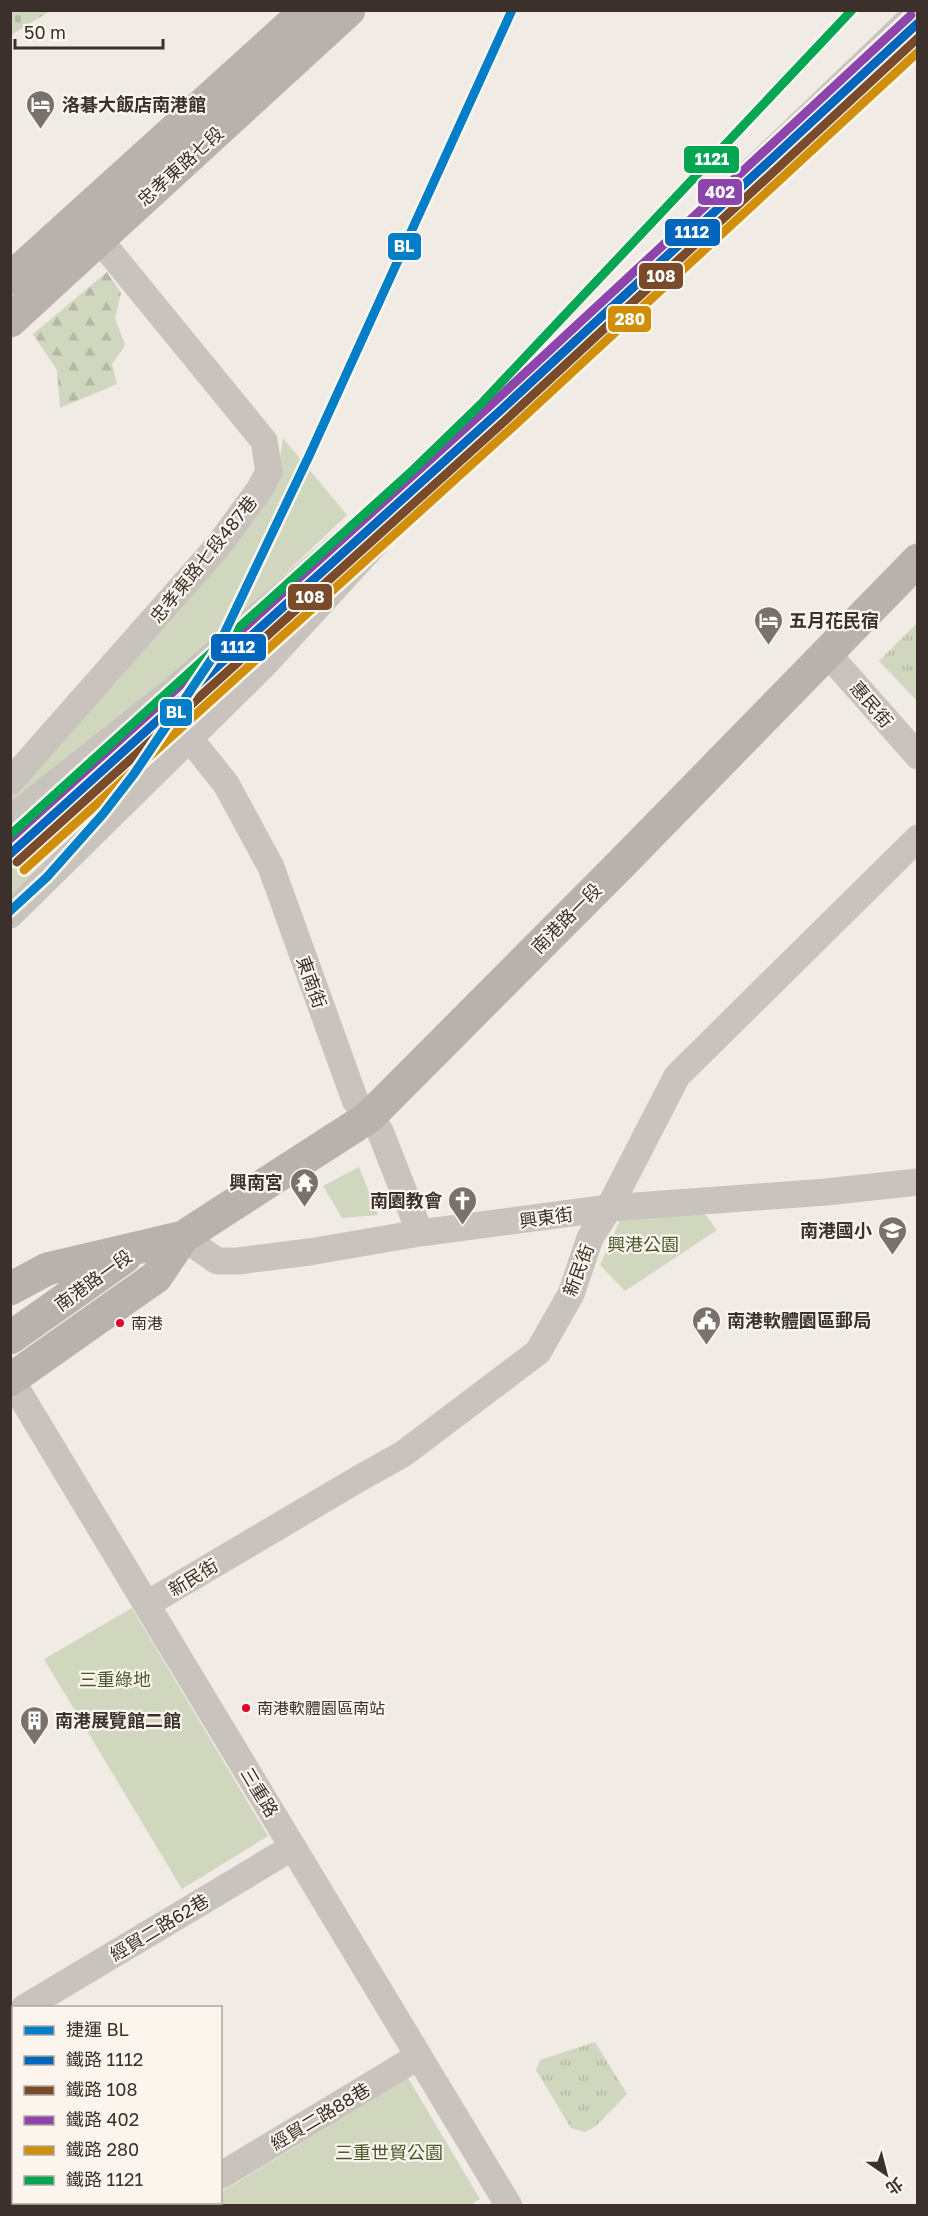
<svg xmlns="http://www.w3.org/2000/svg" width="928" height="2216" font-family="'Golos Text','Noto Sans TC',sans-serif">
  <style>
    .grass { fill: url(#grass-tufts) }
    .forest { fill: url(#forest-firs) }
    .cemetery { fill: url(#cemetery-stones) }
    .green { fill: #d1d6bf }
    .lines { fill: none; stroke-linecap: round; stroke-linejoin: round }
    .minor { stroke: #c9c3be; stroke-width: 27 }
    .major { stroke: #b8b1ad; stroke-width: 33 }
    .rail-1-casing { stroke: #fbf5ee; stroke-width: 14 }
    .rail-2-casing { stroke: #fbf5ee; stroke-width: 14 }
    .rail-3-casing { stroke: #fbf5ee; stroke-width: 14 }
    .rail-4-casing { stroke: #fbf5ee; stroke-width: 14 }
    .rail-5-casing { stroke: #fbf5ee; stroke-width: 14 }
    .rail-1 { stroke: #0065bd; stroke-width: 9 }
    .rail-2 { stroke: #7a4b2a; stroke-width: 9 }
    .rail-3 { stroke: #8e44ad; stroke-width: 9 }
    .rail-4 { stroke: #d18e09; stroke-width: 9 }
    .rail-5 { stroke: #00a651; stroke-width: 9 }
    .metro-1-casing { stroke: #fbf5ee; stroke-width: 14 }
    .metro-1 { stroke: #007ec7; stroke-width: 9 }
    .bus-dot { fill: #e4002b; stroke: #fbf5ee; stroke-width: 2 }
    .labels { text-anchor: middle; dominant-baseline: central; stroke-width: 4.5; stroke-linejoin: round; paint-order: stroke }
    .bus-label { font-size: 16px; fill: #3b302b; stroke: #fbf5ee; text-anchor: start }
    .poi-label { font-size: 18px; font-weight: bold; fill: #3b302b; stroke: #fbf5ee; text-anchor: start }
    .street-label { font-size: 18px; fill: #3b302b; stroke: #fbf5ee }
    .park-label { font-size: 18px; fill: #4a5a2e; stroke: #fbf5ee }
    .line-badge { stroke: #fbf5ee; stroke-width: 2 }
    .badge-label { font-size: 16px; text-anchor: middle; font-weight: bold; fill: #fff }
  </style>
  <defs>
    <pattern id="grass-tufts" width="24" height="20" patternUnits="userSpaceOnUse" patternTransform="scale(1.5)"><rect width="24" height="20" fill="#d1d6bf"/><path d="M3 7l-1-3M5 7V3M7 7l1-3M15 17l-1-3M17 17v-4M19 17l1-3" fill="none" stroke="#b4b8a4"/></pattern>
    <pattern id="forest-firs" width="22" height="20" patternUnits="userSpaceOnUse" patternTransform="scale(1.5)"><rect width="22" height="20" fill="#d1d6bf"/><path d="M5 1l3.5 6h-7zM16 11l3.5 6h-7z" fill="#b4b8a4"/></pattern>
    <pattern id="cemetery-stones" width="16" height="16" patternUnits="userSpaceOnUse" patternTransform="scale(1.5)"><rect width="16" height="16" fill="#d1d6bf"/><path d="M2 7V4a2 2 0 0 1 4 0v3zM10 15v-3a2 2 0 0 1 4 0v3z" fill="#b4b8a4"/></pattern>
  </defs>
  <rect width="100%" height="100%" fill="#f0ebe5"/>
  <path class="grass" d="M917 623V701L879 661Z
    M595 2042 627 2094 596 2126 585 2132 571 2128 536 2070 540 2060Z"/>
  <path class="forest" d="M107 272 121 293 115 318 125 345 112 364 117 384 60 408 57 370 33 334Z"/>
  <path class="cemetery" d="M11 10H50V11L11 35Z"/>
  <path class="green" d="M283 438 347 515 212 643 11 805V791L276 483Z
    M247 649 255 653 256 658 11 896V835L239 653Z
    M359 1167 378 1215 342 1218 323 1186Z
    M701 1209 717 1230 625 1291 600 1265 622 1216Z
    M132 1608 268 1836 182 1889 44 1659Z
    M408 2078 480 2199 469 2206H198L203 2203 220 2202 221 2192Z"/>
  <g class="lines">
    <path class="minor" d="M827 653 918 756
      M190 739 226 784 271 867 355 1100 380 1131 420 1233
      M10 782 218 546 259 490 269 472 264 441 99 239
      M10 819 176 688 375 514 408 489
      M10 915 262 667 462 449 906 23 918 16
      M183 1237 217 1261H238L309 1252 420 1233 609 1208 826 1192 918 1182
      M10 1378 509 2206
      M147 1604 360 1478 403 1454 538 1352 571 1294 590 1238 609 1208 677 1076 918 838
      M24 2008 293 1847
      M220 2176 419 2056
      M171 2206 176 2202"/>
    <path class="major" d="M10 279 307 10
      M10 321 349 10
      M10 1289 47 1269 183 1237 369 1117 622 863 918 560
      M10 1338 125 1257
      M10 1380 156 1277 183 1237"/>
    <defs>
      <path id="rail-1" d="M10 854 501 410 918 23"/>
      <path id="rail-2" d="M17 862 508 418 918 38"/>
      <path id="rail-3" d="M10 839 494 402 911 15"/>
      <path id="rail-4" d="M24 870 515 425 918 52"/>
      <path id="rail-5" d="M10 835 413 470 480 405 852 10"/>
    </defs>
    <use href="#rail-1" class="rail-1-casing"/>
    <use href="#rail-2" class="rail-2-casing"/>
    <use href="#rail-3" class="rail-3-casing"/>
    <use href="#rail-4" class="rail-4-casing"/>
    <use href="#rail-5" class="rail-5-casing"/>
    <use href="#rail-1" class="rail-1"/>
    <use href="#rail-2" class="rail-2"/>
    <use href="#rail-3" class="rail-3"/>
    <use href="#rail-4" class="rail-4"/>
    <use href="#rail-5" class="rail-5"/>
    <defs>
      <path id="metro-1" d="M10 911 47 877 103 814 134 774 213 657 309 456 512 10"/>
    </defs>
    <use href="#metro-1" class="metro-1-casing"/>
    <use href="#metro-1" class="metro-1"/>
  </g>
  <defs>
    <symbol id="hotel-pin" viewBox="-11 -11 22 30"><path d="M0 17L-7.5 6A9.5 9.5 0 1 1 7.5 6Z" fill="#7a716c" stroke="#fbf5ee"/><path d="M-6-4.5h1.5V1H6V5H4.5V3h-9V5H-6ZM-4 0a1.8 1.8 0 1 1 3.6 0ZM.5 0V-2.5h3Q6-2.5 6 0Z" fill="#fff"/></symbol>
    <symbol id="temple-pin" viewBox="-11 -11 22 30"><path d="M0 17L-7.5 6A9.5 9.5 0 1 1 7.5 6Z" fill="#7a716c" stroke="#fbf5ee"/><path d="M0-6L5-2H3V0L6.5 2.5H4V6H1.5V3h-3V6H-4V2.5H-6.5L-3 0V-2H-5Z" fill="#fff"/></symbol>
    <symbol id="church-pin" viewBox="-11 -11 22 30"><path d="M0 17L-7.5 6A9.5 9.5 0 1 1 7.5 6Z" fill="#7a716c" stroke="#fbf5ee"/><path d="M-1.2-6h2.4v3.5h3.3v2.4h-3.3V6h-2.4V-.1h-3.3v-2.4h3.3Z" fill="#fff"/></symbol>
    <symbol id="school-pin" viewBox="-11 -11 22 30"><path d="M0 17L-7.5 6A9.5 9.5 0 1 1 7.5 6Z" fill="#7a716c" stroke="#fbf5ee"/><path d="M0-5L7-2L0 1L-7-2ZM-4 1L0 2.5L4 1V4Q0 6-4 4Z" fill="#fff"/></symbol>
    <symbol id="civic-pin" viewBox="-11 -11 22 30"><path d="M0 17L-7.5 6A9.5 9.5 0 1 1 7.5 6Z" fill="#7a716c" stroke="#fbf5ee"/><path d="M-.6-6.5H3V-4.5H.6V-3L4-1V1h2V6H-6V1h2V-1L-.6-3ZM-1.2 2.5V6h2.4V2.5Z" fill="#fff"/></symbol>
    <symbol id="building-pin" viewBox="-11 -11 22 30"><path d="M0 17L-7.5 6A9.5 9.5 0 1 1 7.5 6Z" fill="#7a716c" stroke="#fbf5ee"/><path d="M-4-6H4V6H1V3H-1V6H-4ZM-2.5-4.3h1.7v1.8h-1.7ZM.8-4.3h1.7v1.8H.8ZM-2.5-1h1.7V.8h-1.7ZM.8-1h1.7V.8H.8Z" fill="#fff"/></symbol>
  </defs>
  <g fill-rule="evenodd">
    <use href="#hotel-pin" x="24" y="88" width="33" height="45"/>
    <use href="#hotel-pin" x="752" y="604" width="33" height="45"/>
    <use href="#temple-pin" x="288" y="1166" width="33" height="45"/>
    <use href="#church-pin" x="446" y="1184" width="33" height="45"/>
    <use href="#school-pin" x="876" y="1214" width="33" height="45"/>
    <use href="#civic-pin" x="690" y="1304" width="33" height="45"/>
    <use href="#building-pin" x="18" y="1704" width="33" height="45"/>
  </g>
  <g class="bus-dot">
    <circle cx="120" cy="1323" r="5"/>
    <circle cx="246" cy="1708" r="5"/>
  </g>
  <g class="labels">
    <g class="bus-label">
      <text x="131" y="1323">南港</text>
      <text x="257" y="1708">南港軟體園區南站</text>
    </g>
    <g class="poi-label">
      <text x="62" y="104">洛碁大飯店南港館</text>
      <text x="789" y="620">五月花民宿</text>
      <text x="283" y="1182" text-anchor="end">興南宮</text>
      <text x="442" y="1200" text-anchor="end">南園教會</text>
      <text x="872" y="1230" text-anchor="end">南港國小</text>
      <text x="727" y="1320">南港軟體園區郵局</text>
      <text x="55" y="1720">南港展覽館二館</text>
    </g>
    <g class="street-label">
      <text transform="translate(180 166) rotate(-42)">忠孝東路七段</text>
      <text transform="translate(203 559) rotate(-51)">忠孝東路七段487巷</text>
      <text transform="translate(872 704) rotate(49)">惠民街</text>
      <text transform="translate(566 918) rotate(-45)">南港路一段</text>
      <text transform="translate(312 982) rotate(70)">東南街</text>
      <text transform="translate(546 1217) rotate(-8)">興東街</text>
      <text transform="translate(578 1270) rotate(-69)">新民街</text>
      <text transform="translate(93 1280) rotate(-36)">南港路一段</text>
      <text transform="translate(193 1577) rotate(-31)">新民街</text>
      <text transform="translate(260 1792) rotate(59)">三重路</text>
      <text transform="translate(159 1927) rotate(-31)">經貿二路62巷</text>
      <text transform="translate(320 2116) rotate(-31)">經貿二路88巷</text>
    </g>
    <g class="park-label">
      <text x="643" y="1244">興港公園</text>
      <text x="115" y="1679">三重綠地</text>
      <text x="389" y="2152">三重世貿公園</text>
    </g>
  </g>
  <g class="line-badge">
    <rect x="683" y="145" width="57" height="29" rx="6" fill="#00a651"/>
    <rect x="697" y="178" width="46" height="28" rx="6" fill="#8e44ad"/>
    <rect x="664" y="218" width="57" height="29" rx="6" fill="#0065bd"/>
    <rect x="387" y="232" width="35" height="29" rx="6" fill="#007ec7"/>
    <rect x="638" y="262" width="46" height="28" rx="6" fill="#7a4b2a"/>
    <rect x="607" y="305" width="45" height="28" rx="6" fill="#d18e09"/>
    <rect x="287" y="583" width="46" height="28" rx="6" fill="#7a4b2a"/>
    <rect x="210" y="633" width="57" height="29" rx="6" fill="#0065bd"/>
    <rect x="159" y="698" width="34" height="29" rx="6" fill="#007ec7"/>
  </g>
  <g class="badge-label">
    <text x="712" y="165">1121</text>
    <text x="720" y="198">402</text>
    <text x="692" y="238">1112</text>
    <text x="404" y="252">BL</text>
    <text x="661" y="282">108</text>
    <text x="630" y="325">280</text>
    <text x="310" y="603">108</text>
    <text x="238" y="653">1112</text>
    <text x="176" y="718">BL</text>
  </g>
  <rect width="928" height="2216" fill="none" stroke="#3b302b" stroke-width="24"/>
  <rect x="12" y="2006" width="210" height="198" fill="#fbf5ee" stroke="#aea6a0" stroke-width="1.5"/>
  <rect x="24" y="2026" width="30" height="9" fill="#007ec7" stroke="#aea6a0" stroke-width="1.5"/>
  <text x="66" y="2036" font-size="18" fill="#3b302b">捷運 BL</text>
  <rect x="24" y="2056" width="30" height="9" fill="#0065bd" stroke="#aea6a0" stroke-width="1.5"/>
  <text x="66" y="2066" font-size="18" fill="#3b302b">鐵路 1112</text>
  <rect x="24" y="2086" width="30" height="9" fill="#7a4b2a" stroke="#aea6a0" stroke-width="1.5"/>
  <text x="66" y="2096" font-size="18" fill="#3b302b">鐵路 108</text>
  <rect x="24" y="2116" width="30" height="9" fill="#8e44ad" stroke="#aea6a0" stroke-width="1.5"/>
  <text x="66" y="2126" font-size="18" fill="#3b302b">鐵路 402</text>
  <rect x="24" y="2146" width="30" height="9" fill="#d18e09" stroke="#aea6a0" stroke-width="1.5"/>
  <text x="66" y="2156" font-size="18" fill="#3b302b">鐵路 280</text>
  <rect x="24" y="2176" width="30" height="9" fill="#00a651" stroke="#aea6a0" stroke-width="1.5"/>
  <text x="66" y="2186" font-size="18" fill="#3b302b">鐵路 1121</text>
  <g transform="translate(886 2174) rotate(145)" stroke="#fbf5ee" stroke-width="4.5" paint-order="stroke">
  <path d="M0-4.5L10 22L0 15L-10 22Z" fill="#3b302b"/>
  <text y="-9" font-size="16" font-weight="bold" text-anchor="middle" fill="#3b302b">北</text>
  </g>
  <path d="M15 39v9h148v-9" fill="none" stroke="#3b302b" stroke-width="3"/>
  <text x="24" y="39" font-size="18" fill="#3b302b" stroke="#fbf5ee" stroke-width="4.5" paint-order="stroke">50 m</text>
</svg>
